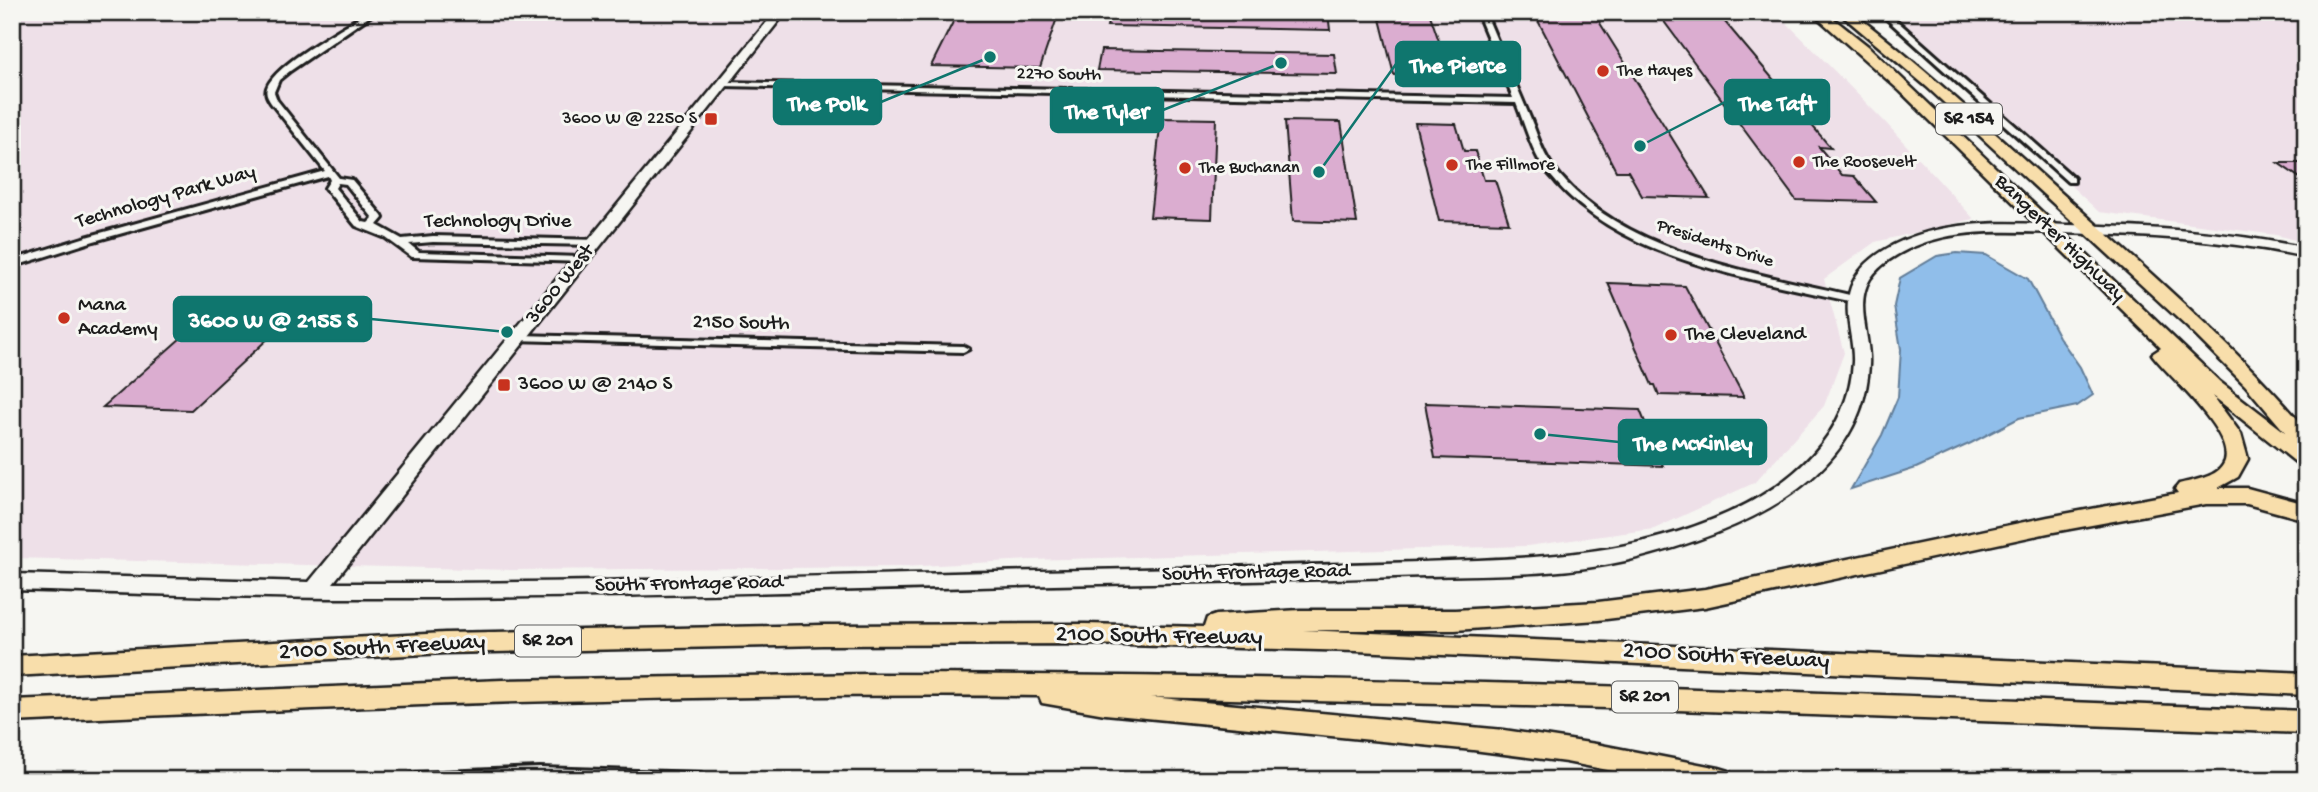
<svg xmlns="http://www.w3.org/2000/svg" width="2318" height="792" font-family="'Gochi Hand',sans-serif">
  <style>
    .built { fill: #eee0e8 }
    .water { fill: #90beea; stroke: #627d98; stroke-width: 2 }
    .building { fill: #dbadd0; stroke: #1c1c1c; stroke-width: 2 }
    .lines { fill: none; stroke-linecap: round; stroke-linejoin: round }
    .street-casing { stroke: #1c1c1c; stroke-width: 6 }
    .secondary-casing { stroke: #1c1c1c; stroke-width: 5 }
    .highway-casing { stroke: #1c1c1c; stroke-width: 5 }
    .street { fill: #f6f6f2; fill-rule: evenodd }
    .secondary { fill: #f6f6f2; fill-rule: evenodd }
    .highway { fill: #f8deab; fill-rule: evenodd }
    .poi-dot { fill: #c8321e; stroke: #f6f6f2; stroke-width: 2.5 }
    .labels { text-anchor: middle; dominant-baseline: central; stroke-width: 6; stroke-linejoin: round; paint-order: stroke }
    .far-poi-label { font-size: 18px; fill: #1c1c1c; stroke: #f6f6f2; text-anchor: start }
    .far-street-label { font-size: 18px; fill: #1c1c1c; stroke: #f6f6f2 }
    .shield { fill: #f6f6f2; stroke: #5d5d5c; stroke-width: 2 }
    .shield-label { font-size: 19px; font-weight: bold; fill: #1c1c1c }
    .street-label { font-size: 21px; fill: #1c1c1c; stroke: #f6f6f2 }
    .poi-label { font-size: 21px; fill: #1c1c1c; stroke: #f6f6f2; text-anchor: start }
    .near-street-label { font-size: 24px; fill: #1c1c1c; stroke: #f6f6f2 }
    .leader { fill: none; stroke: #0f766e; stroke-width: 2.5 }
    .callout-dot { fill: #0f766e; stroke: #f6f6f2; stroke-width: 2.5 }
    .callout { fill: #0f766e; stroke: #0f766e; stroke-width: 2.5 }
    .callout-label { font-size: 23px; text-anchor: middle; font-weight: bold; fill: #fff }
  </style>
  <rect width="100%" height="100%" fill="#f6f6f2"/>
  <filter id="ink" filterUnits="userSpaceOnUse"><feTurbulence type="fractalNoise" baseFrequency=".0143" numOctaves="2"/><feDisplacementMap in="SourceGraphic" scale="14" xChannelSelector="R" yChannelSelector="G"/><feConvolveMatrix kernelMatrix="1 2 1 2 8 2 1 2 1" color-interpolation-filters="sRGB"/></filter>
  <g filter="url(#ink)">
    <path class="built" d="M12 12H1776L1885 122 1974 219 1875 242 1824 279 1844 353 1824 406 1754 483 1654 529 1527 546 1030 560 902 567 512 570 12 558Z
      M1885 12H2306V243L2276 235 2099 212Z"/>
    <path class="water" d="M1957 253 1986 255 2028 279 2059 337 2080 367 2093 395 2077 406 2019 418 1971 443 1916 468 1851 489 1882 435 1898 397 1901 349 1894 306 1900 278 1937 256Z"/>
    <path class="building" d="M958 12H1059L1040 68 931 66Z
      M1111 12 1328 13 1330 30 1107 26Z
      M1593 12 1662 122 1709 198 1642 196 1628 171H1616L1534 13Z
      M1657 12H1707L1710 16H1720L1831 148 1819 147 1842 175 1854 176 1876 202 1796 200Z
      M1379 15H1430L1451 76 1394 75Z
      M1101 50 1334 54 1337 74 1097 70Z
      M1161 118 1216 119 1212 219 1150 217Z
      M1285 121 1341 122 1357 223 1293 221Z
      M1415 123 1456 124 1464 151H1475L1484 180H1495L1509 223 1439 221Z
      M2278 163H2306V182Z
      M1608 283 1685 286 1744 397 1659 395 1655 385H1652Z
      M225 299 283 301 246 334 272 335 191 410 103 407Z
      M1425 403 1640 410 1663 466 1435 458Z"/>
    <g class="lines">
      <defs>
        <path id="street" d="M368 12H376L290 71 279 80 274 92 277 100 339 178 352 180 382 216 383 218 377 225 402 239 433 236 599 240V244L595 245 433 242 409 244 419 252 581 257 585 258 586 260 585 262 412 257 386 238 356 226 325 188 330 180 328 176 94 241 12 267V260L86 237 325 171 271 103C268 98 265 94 267 88 275 64 345 27 368 12ZM338 183 346 184 373 218 368 223 363 222 335 188Z
          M1477 12H1485C1500 48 1516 84 1531 120 1537 134 1542 152 1551 164 1617 255 1756 272 1858 297L1860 299 1858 301 1854 302C1757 280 1626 261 1557 183 1552 176 1544 170 1540 162 1530 144 1524 123 1516 103L723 86 719 84 723 82 1513 98Z
          M1879 12H1887L2074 178V182H2068Z
          M518 335 963 346 969 349 963 352 514 340 512 338 514 336Z
          M540 768 701 773 707 775 709 780H408L410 775 416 773Z"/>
        <path id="secondary" d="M775 12H786L333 583C601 584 869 574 1137 569 1231 567 1325 565 1420 562 1528 558 1627 558 1728 513 1791 485 1849 436 1853 362 1854 337 1842 312 1851 287 1862 257 1898 240 1928 232 1973 220 2022 223 2068 225 2149 227 2227 231 2306 248V257C2224 239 2141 235 2057 233 2017 232 1972 229 1933 240 1911 246 1883 259 1870 279 1854 305 1871 337 1869 365 1863 487 1726 537 1625 561 1559 576 1492 574 1425 576 1317 580 1209 582 1100 584 846 590 592 599 337 598 229 597 121 593 12 590V574L309 582Z"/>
        <path id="highway" d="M1811 12H1825L1868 46 2220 382 2285 432 2245 385 2187 327 1927 87 1838 12H1852C1934 75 2008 146 2085 214 2161 283 2239 350 2306 429V466L2298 464 2213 396 2241 434 2248 459 2238 477 2218 488H2247L2306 504V520L2247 504H2206L2048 533 1705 607 1598 620 1455 630H1303L2306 673V695L1357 651 1085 644 823 645 445 653 12 676V656L445 633 823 625 1085 624 1204 627 1207 618 1216 615 1300 610H1455L1598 602 1705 589 2048 517 2178 493 2175 489 2179 484C2193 480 2215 478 2223 465 2241 438 2166 374 2152 354L2161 348 1900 91Z
          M869 674C1348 675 1827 692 2306 711V733L1649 709 1150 697 1504 730 1596 744 1719 768 1729 771 1734 780H1660L1566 762 1473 750 1105 714 1042 703 1039 696C696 693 354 706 12 722V700L502 680Z"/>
      </defs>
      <use href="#street" class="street-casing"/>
      <use href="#secondary" class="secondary-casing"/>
      <use href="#highway" class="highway-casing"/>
      <use href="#street" class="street"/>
      <use href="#secondary" class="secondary"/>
      <use href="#highway" class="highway"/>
    </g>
  </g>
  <g class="poi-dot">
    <circle cx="1603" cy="71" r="7"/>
    <rect x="704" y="112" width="14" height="14" rx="3.5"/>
    <circle cx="1799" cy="162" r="7"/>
    <circle cx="1452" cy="165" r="7"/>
    <circle cx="1185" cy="168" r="7"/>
    <circle cx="64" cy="318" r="7"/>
    <circle cx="1671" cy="335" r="7"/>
    <rect x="497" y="378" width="14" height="14" rx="3.5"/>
  </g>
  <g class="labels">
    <g class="far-poi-label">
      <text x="1617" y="71">The Hayes</text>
      <text x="697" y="119" text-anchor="end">3600 W @ 2250 S</text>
      <text x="1813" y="162">The Roosevelt</text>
      <text x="1466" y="165">The Fillmore</text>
      <text x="1199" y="168">The Buchanan</text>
    </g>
    <g class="far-street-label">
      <text transform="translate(1059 75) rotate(1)">2270 South</text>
      <text transform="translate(1715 244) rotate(18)">Presidents Drive</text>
    </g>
    <g class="shield">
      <rect x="1936" y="103.5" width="66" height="31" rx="5"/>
      <rect x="515" y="625.5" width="66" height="31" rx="5"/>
      <rect x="1612" y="681.5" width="66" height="31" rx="5"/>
    </g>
    <g class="shield-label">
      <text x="1969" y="119">SR 154</text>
      <text x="548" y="641">SR 201</text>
      <text x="1645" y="697">SR 201</text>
    </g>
    <g class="street-label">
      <text transform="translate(166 198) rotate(-16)">Technology Park Way</text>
      <text x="498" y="222">Technology Drive</text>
      <text transform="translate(2059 239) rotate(44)">Bangerter Highway</text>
      <text transform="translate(561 285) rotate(-51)">3600 West</text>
      <text transform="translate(741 324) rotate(1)">2150 South</text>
      <text transform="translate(1256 574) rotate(-1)">South Frontage Road</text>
      <text transform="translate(689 585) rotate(-1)">South Frontage Road</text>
    </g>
    <g class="poi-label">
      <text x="78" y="306">Mana<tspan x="78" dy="24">Academy</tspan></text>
      <text x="1685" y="335">The Cleveland</text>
      <text x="518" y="385">3600 W @ 2140 S</text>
    </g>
    <g class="near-street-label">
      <text transform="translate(1159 637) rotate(1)">2100 South Freeway</text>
      <text transform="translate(382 648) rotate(-3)">2100 South Freeway</text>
      <text transform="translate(1726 657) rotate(3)">2100 South Freeway</text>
    </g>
  </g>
  <path class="leader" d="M1319 172L1396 64M1640 146L1725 102M990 57L881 102M1281 63L1163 110M507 332L371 319M1540 434L1619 442"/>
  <g class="callout-dot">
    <circle cx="1319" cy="172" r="7"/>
    <circle cx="1640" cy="146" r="7"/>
    <circle cx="990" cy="57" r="7"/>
    <circle cx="1281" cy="63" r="7"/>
    <circle cx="507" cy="332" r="7"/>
    <circle cx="1540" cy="434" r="7"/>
  </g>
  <g class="callout">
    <rect x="1396" y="42" width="124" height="44" rx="7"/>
    <rect x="1725" y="80" width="104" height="44" rx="7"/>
    <rect x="774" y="80" width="107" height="44" rx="7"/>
    <rect x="1051" y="88" width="112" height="44" rx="7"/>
    <rect x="174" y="297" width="197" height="44" rx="7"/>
    <rect x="1619" y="420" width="147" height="44" rx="7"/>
  </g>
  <g class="callout-label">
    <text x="1458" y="72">The Pierce</text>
    <text x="1777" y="110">The Taft</text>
    <text x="827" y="110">The Polk</text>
    <text x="1107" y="118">The Tyler</text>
    <text x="273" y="327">3600 W @ 2155 S</text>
    <text x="1693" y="450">The McKinley</text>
  </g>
  <rect width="2318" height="792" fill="none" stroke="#f6f6f2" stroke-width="42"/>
  <rect x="21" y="21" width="2276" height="750" fill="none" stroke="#1c1c1c" stroke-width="2.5" filter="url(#ink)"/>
</svg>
